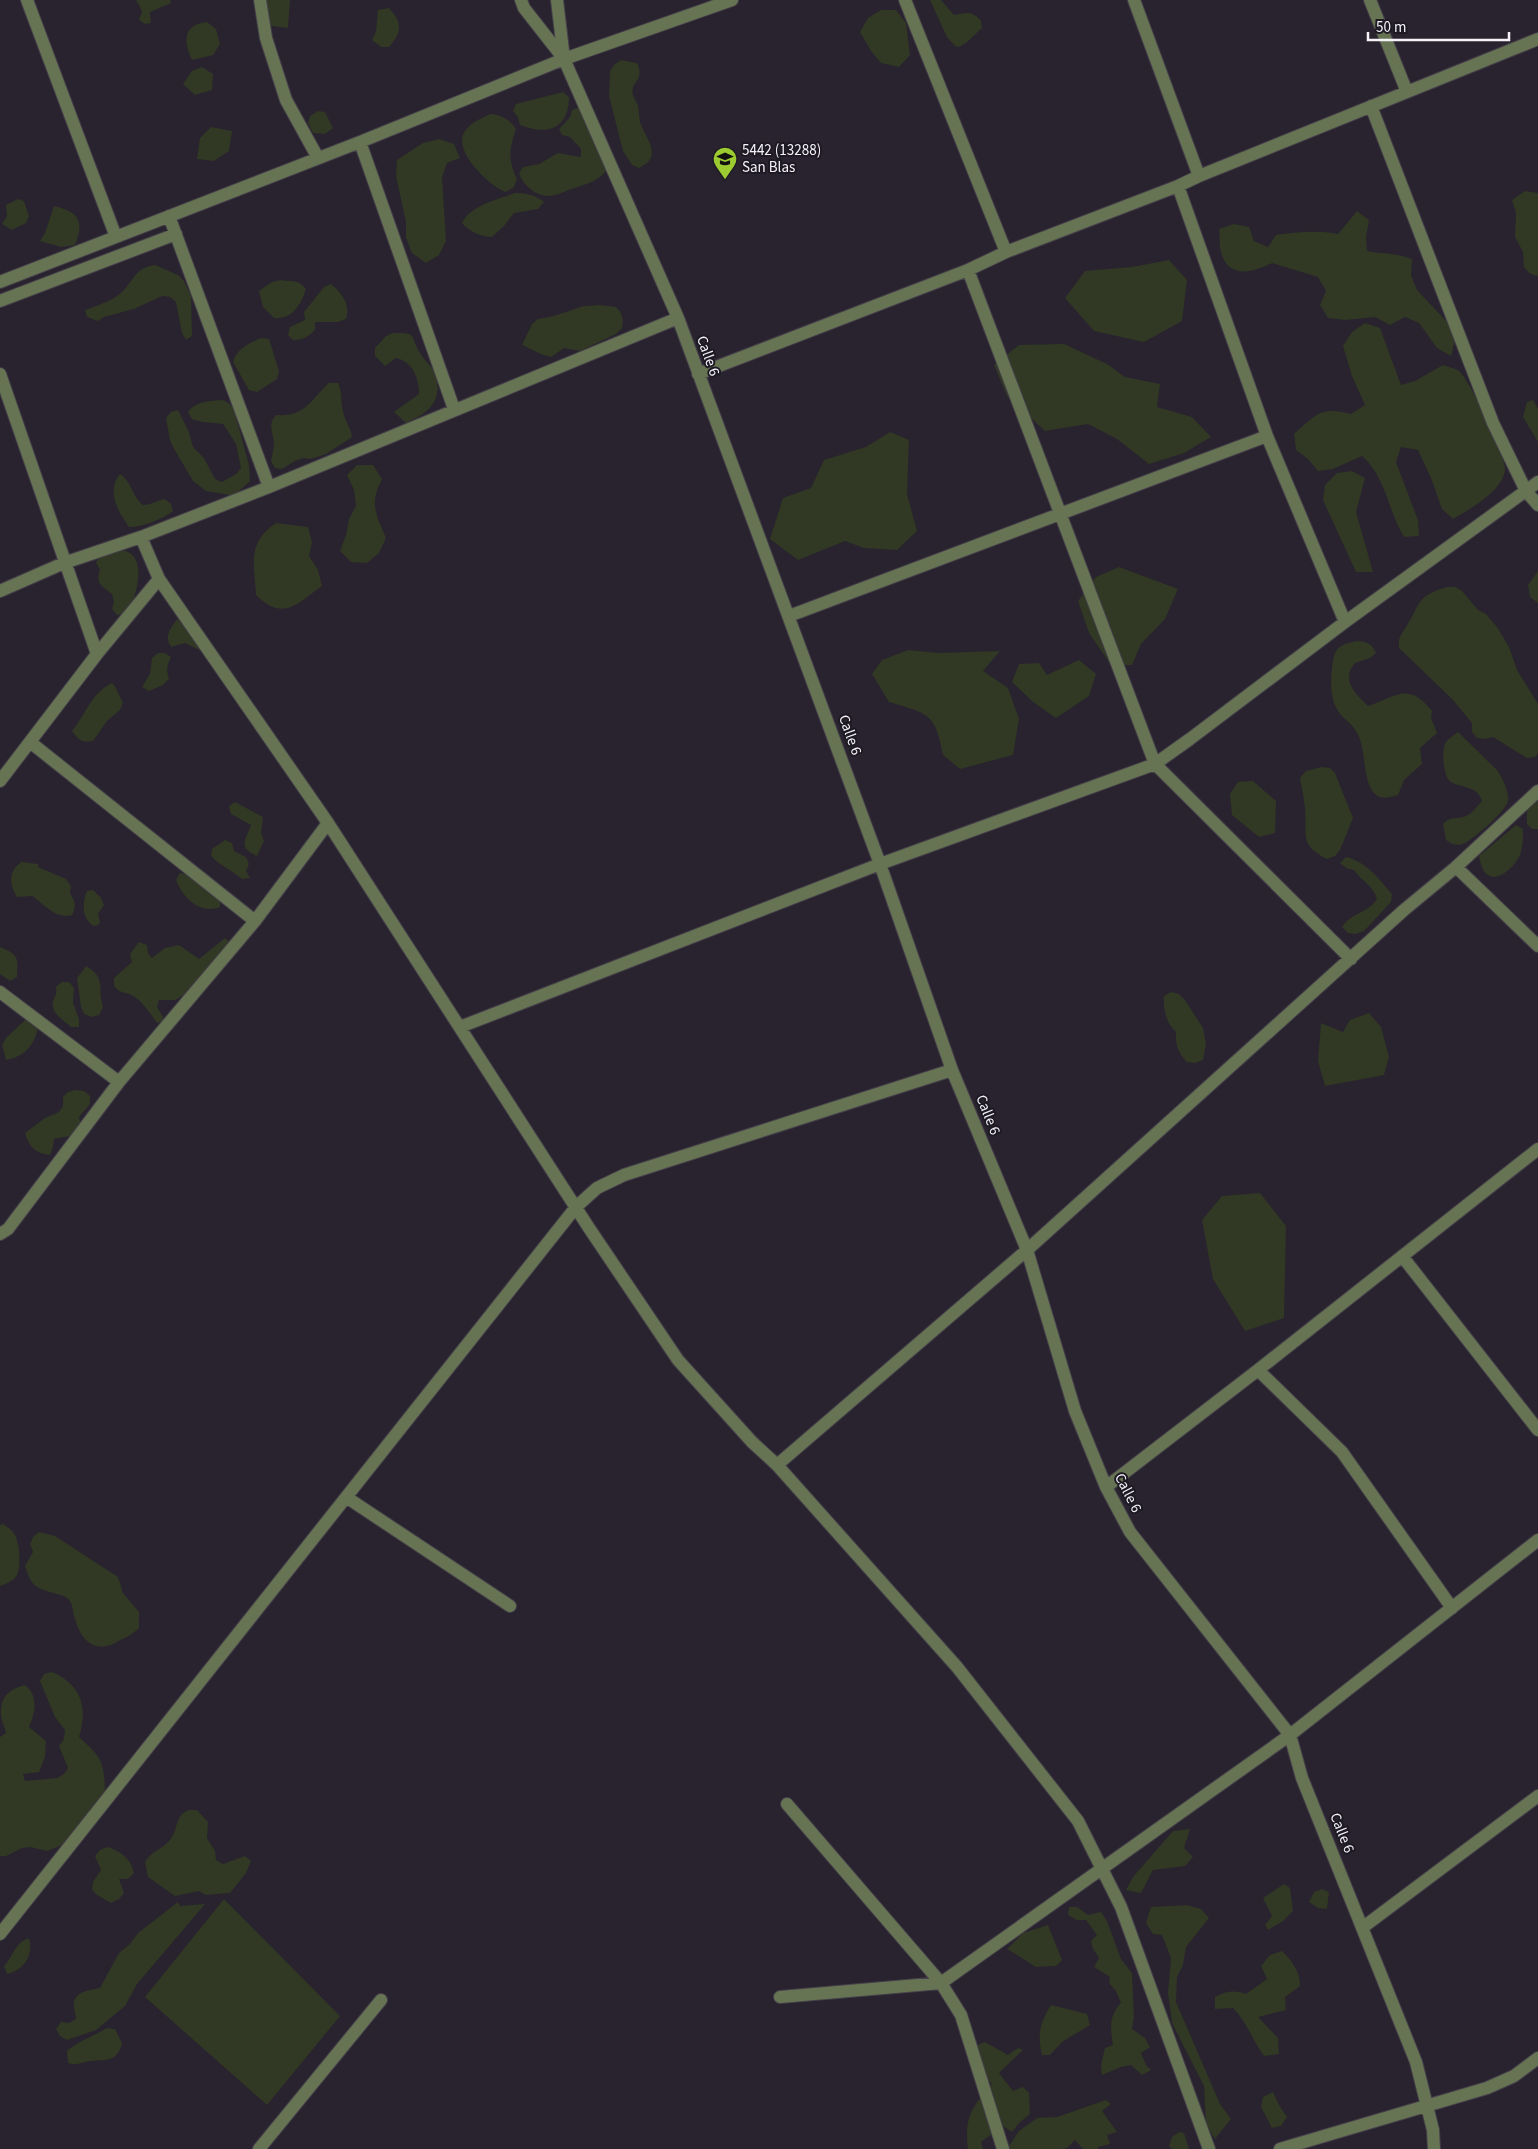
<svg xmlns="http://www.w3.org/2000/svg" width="1538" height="2149" font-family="'Source Sans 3',sans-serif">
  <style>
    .green { fill: #313824 }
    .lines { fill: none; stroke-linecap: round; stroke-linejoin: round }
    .street-casing { stroke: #45404a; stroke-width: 14 }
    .street { stroke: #677453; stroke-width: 12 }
    .labels { text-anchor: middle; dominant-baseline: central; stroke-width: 4; stroke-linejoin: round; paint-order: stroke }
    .poi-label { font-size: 15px; fill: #f5f2f9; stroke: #1e1a24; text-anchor: start }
    .street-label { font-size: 15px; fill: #f5f2f9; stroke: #1e1a24 }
  </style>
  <rect width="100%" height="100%" fill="#28232e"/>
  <path class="green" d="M136 0H170L171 3 150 12 151 23 145 24 139 20 142 11Z
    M267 0H290L288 28 272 26 259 14Z
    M930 0H941L954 15C967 13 972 10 981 21L982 28 966 43 959 47 955 46 947 37Z
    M389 8C403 23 402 32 389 47H381L372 40 376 31 378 10Z
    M881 10H896L906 23 910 55 899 67 881 63 871 51 860 32 868 18Z
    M207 22 216 29 220 44 213 55 192 60C183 42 183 24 207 22Z
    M621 60 637 63C646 81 629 81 633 95 634 99 637 102 638 106 639 111 639 117 640 122 646 139 664 157 639 168L632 165 623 151 609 96 610 71 615 64Z
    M202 67 213 74 212 90 195 95 183 84 192 71Z
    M563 92 569 97C569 129 547 136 520 125L518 117 513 111 516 104Z
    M579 107 597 141 600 157 606 171C598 181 587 184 575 188 567 190 557 196 549 196 535 196 523 185 519 173L523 167 539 164 558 153 581 157V149L570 137 562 135 559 129 570 117 572 110Z
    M318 111 325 112 333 128 325 134 313 133 308 123 310 116Z
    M490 114C502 115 510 120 516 129 509 150 508 159 517 179L514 187 506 192C490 187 451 150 465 131 470 123 482 118 490 114Z
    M211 127 232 131 229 151 214 161 197 159 200 138Z
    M439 139 454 144 460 158 447 163 442 177 446 241 439 255 426 263 412 253 406 238V222L396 176 397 160 423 143Z
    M1525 191 1538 193V275L1536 276 1529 273 1524 267 1523 252 1515 237 1516 213 1512 200Z
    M515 193C526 193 536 195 544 202L538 209 514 213 504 226 492 237C479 236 470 232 462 223 471 205 497 200 515 193Z
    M18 199 24 201 29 216 26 223 12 230 2 224 7 216 6 205Z
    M54 206C78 211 85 221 75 245L61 247 40 241 45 233Z
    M1357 211 1369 220 1366 237 1367 251C1383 254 1397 253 1412 259L1411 275 1417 290 1450 325 1455 340 1451 356 1437 348 1419 323 1405 317 1390 325 1375 317 1345 320 1328 318 1320 305 1326 291 1318 277 1272 263C1254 272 1228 280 1221 252 1219 245 1220 236 1219 229L1234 224 1249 227 1254 241 1268 247 1276 235C1295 232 1320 230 1338 234Z
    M1169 260 1187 280 1182 321 1144 342 1094 331 1065 298 1085 271 1132 267Z
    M155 265 178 275 184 281 191 296 192 336 186 340 182 333 176 302 170 297 162 296 134 309 104 317 98 321 87 317 85 310C96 306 108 302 117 296 134 284 132 268 155 265Z
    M280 280C291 282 299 279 306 289 301 305 292 320 274 318L263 307 259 291 272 282Z
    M331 284C342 293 351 305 346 319L338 322H315V330C308 337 303 340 293 340L288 335 290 327 305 320 304 312 324 287Z
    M600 305 616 307C622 313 624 318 622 328L616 334 580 351 564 348 551 357C540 355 532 349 522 345L532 324 538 319 554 316 584 306Z
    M1365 323 1380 328 1401 385 1415 381 1443 365C1447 367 1454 368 1458 370 1469 378 1507 457 1505 470 1502 492 1470 509 1453 519L1442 509 1431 478 1418 450 1401 447 1396 462 1418 520 1419 536 1404 537C1388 511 1386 477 1362 456L1333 469 1318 471 1308 459 1296 450 1294 434C1316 415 1320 406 1351 414L1365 405 1352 376 1343 346 1352 332Z
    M393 333C419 333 409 335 420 353 424 360 431 365 434 372 445 400 429 413 406 423L394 412 419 394C419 378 413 362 396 358L385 366 375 356V348L386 336Z
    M261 338 269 339 279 371 277 379 257 392 249 390 233 362C236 349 249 343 261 338Z
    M1064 344 1107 364 1125 377 1160 384 1157 407 1192 417 1211 437 1184 453 1149 464 1117 439 1088 424 1045 431 1007 396 994 365 1019 345Z
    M329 383H338C343 393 340 404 344 415 346 423 351 428 352 437L326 454 311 459 303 458 295 461 282 469 275 468 271 461C272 455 274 449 274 443 273 431 267 425 276 415 306 417 311 399 329 383Z
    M223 400 230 404 234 410 249 465 250 481 238 492 230 495 206 491 193 481 173 447 170 440 166 418 171 412 178 410 189 432 193 447 204 458 215 479 222 482 236 474 241 468 236 444 223 424C210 422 205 424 192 419L188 412C196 401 210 401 223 400Z
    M1533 400 1538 409V442L1523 417 1527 402Z
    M890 432 909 440 907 494 917 531 897 550 864 548 845 541 798 560 770 539 783 498 811 488 824 460 866 447Z
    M357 465H373L382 479C369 505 376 513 386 538L379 553 367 563 351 562 340 551 346 535 349 519 356 506 354 490 347 475Z
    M1352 471 1365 478 1356 512 1373 572H1356L1323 500 1325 485 1337 473Z
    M120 474C132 482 132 496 143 505 152 505 157 500 165 499L171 504 173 511C163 519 143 527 129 527 118 512 106 491 120 474Z
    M276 523 308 527 312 542 309 556 318 570 322 586C297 604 283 622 256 595 254 562 247 543 276 523Z
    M116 550C121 550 127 550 131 554 146 565 135 602 126 614L117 615 112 609 114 602 112 594C102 587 95 583 100 570L96 562 101 556Z
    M1119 567 1178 589 1165 619 1141 644 1132 665H1111L1089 633 1078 601 1096 577Z
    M1538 571V603L1530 597 1528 585Z
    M1447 587H1455L1462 591 1478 610 1486 614 1497 627 1509 647 1517 670 1538 704V753L1535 757 1527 758 1493 737 1484 739 1477 738 1472 732V723L1452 699 1399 648C1398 637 1401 635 1406 627 1421 603 1416 596 1447 587Z
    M177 619 194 636 199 650 185 643 171 647C164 636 170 629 177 619Z
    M1357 641C1367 641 1372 644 1376 653L1370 658 1355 663C1340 680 1356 694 1368 706 1396 697 1408 681 1432 711L1431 718 1437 733 1420 748 1422 764 1404 780 1398 795C1391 797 1383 800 1376 795 1364 786 1365 756 1361 743 1358 732 1353 726 1344 718 1330 706 1330 685 1332 668 1334 648 1338 645 1357 641Z
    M908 650 938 653 1000 651 983 671 1008 688 1019 719 1013 755 960 769 943 755C935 712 928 714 889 702L872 674 882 660Z
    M158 653H165L171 657C167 665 166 670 169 679L163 685 149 691 142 687 150 674 152 658Z
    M1079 660 1096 674 1089 696 1056 718 1033 702 1012 682 1019 664 1039 663 1047 675Z
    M112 683C118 689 118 695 123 702L120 710 107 721 93 741C82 743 78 740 72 731 86 714 91 693 112 683Z
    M1458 732 1497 770C1502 777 1509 791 1508 800 1508 810 1470 843 1460 845 1454 845 1450 843 1446 840L1443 824C1452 815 1456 820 1466 816 1473 813 1477 806 1482 801 1477 785 1463 789 1451 782 1443 778 1441 749 1446 742 1449 738 1454 735 1458 732Z
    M1322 767 1330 768 1335 773 1353 818 1340 850 1335 856 1327 859C1299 845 1307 835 1305 809 1304 799 1302 788 1300 778L1306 771Z
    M1253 781 1276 801 1275 833 1259 837 1232 815 1230 794 1238 782Z
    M1538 799V829H1532L1527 824V809Z
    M235 802 263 817 261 833 264 841 257 856C237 848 246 839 251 825L231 814 229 806Z
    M1516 825 1523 829C1523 836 1523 844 1521 852 1518 864 1495 888 1484 871 1481 867 1480 860 1479 856Z
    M225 840 232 843 234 851 246 857 249 864 246 871 250 878 242 879C233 871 220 866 211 856L212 849Z
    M1346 857C1367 862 1379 879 1392 894L1391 902 1364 931 1356 934 1348 933 1342 927C1351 913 1368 913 1377 899 1373 885 1361 881 1354 870L1346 868 1340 863Z
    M21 862 38 864V867L66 879 71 886 70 893C75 901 77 906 72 915 56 920 44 904 32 896L17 897C9 884 8 872 21 862Z
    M180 873C196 876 205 890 220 899V907C200 915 183 898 176 880Z
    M93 890 101 898 104 905 98 914 100 922 98 925 94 926C81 918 82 903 87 891Z
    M225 938 231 943 186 994 175 1000H159L157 1007 165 1020 157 1023C150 1013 144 1004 135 997 126 991 121 995 114 986V978L132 962 130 954 139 942 147 945 148 953 152 958 165 948 179 945 199 959Z
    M0 947C19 955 18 957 17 977L10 981 0 974Z
    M86 966C107 978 97 988 103 1007L99 1015 92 1017 84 1014 81 1007 77 978Z
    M62 982H69L74 988 73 1003 79 1019V1027H71C64 1021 50 1012 53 1002 55 995 57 994 56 987Z
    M1171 992 1179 994 1185 1000 1203 1028 1206 1044 1203 1060 1195 1063 1187 1062C1178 1053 1175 1044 1176 1032 1166 1023 1163 1009 1164 996Z
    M1369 1013 1381 1027 1389 1057 1384 1075 1325 1086 1318 1061 1321 1023 1343 1032 1350 1020Z
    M25 1020 33 1021 38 1027C35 1045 24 1057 6 1060L2 1045 6 1038Z
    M76 1090 84 1091 90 1096V1104L79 1117 81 1125 70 1136 54 1139 53 1147 50 1155C35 1153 29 1147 25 1133L45 1118 59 1112 63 1106V1097L68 1092Z
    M1260 1193 1286 1226 1284 1318 1245 1331 1213 1279 1202 1220 1222 1196Z
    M3 1524C8 1527 13 1531 15 1535 20 1544 21 1567 17 1575 14 1581 6 1584 0 1586V1525Z
    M39 1532 55 1536 118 1577 123 1593 139 1612V1628C131 1636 122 1639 113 1644 93 1653 80 1638 75 1619 72 1612 74 1603 67 1598 65 1596 60 1595 57 1594 36 1588 32 1588 25 1566L33 1552 30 1544 33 1537Z
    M52 1672C82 1685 88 1708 79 1737 101 1757 104 1760 105 1791L62 1845 47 1851 30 1847 22 1848 6 1856H0V1737L6 1733C5 1728 2 1722 1 1717 0 1696 8 1690 25 1685 39 1695 35 1714 29 1727L46 1741 45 1757 39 1772 23 1774 25 1781 57 1778 64 1774 68 1768 59 1746 64 1739 65 1730 55 1717 40 1681 44 1674Z
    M189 1810H197L208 1822 207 1838 215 1851 216 1860 223 1864 245 1856 251 1861 246 1873 230 1893 206 1895 199 1891 175 1896 148 1877 145 1862C152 1850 161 1850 169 1841 179 1830 174 1815 189 1810Z
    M1190 1829 1184 1848 1193 1857 1185 1866 1153 1870 1141 1893 1126 1890 1133 1877 1173 1831Z
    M107 1847C120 1850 132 1860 134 1873L128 1879H119L124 1893 119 1899 111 1903 97 1895 92 1890 93 1882 101 1870 95 1856 100 1850Z
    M1284 1884 1290 1888 1293 1911 1283 1921 1268 1930 1265 1925 1272 1916 1263 1898Z
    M1322 1889 1329 1892 1327 1909 1318 1908 1309 1902 1314 1892Z
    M224 1899 340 2016 267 2105 145 1997Z
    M178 1902 180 1906 205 1904 137 1984 125 2006 96 2030 67 2040 60 2036 56 2029 61 2022 69 2023 76 2019C76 2014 73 2007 74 2003 75 1991 91 1990 100 1988L119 1953 130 1944 138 1933Z
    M1187 1905 1201 1909 1209 1918 1186 1947 1183 1965 1177 1977 1176 2002 1220 2104 1231 2119 1215 2139 1206 2124 1204 2086 1172 2023 1168 1993 1171 1958 1162 1935 1153 1934 1146 1923 1151 1907Z
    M1069 1907H1077L1088 1915 1101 1912 1107 1921 1121 1959 1132 1973 1134 2017 1132 2029 1145 2038 1150 2047 1141 2053 1146 2065 1151 2070 1142 2075 1131 2065 1121 2067 1102 2075 1101 2065 1105 2048 1113 2045C1110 2028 1109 2015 1121 2003L1116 1991 1109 1983 1110 1977 1094 1967 1099 1958 1093 1949 1091 1941 1097 1935 1086 1920H1077L1068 1915Z
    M1048 1925 1062 1960 1056 1966 1036 1967 1007 1949 1023 1933Z
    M29 1938C34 1955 24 1970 7 1974L4 1966C14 1956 14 1943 29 1938Z
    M1282 1951C1292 1961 1300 1971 1300 1986L1285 1997 1286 2010 1258 2017 1278 2038 1279 2054 1264 2056C1252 2040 1247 2022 1233 2008L1215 2009V1997C1227 1991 1233 1990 1246 1994L1267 1979 1261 1966 1270 1955Z
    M1051 2005 1087 2014 1090 2025 1062 2042 1050 2055H1042C1037 2034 1040 2023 1051 2005Z
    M107 2028 115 2029 122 2043C117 2063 107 2059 91 2061 82 2062 77 2066 68 2063L67 2051C78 2041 94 2036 107 2028Z
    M985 2042 1008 2055 1018 2048 1023 2050 999 2073 1013 2091 1023 2087 1029 2093 1030 2114 1019 2123 1012 2132 1003 2126 981 2142 983 2149H968C964 2117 972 2107 992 2084L971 2065 965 2050Z
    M1273 2092 1279 2105 1287 2117 1281 2126 1272 2128 1261 2107 1263 2097Z
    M1106 2100 1111 2104 1102 2111 1117 2132 1107 2135 1110 2144 1098 2147V2149H1083L1075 2140 1067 2148 1062 2149H1007L1019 2131 1037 2118 1057 2117Z
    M1179 2132 1184 2133 1189 2149H1172L1169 2146 1172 2137Z"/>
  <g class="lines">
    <defs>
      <path id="street" d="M27 0 116 237
        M260 0 266 38 286 100 318 158
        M521 0 524 8 564 59 678 318 880 864 952 1070 1027 1250 1075 1411 1106 1487 1130 1532 1290 1735 1302 1778 1416 2062 1433 2130 1434 2149
        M557 0 564 59
        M905 0 1006 252
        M1134 0 1199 176
        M1370 0 1407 92
        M1371 106 1493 423 1526 491 1538 505
        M360 142 454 409
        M1178 186 1267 436 1345 622
        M169 216 269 487
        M968 270 1155 764 1351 959
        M0 282 360 142 564 59 732 0
        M0 301 176 234
        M0 374 97 654
        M698 374 968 270 1006 252 1178 186 1199 176 1538 39
        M141 537 159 579 328 823 589 1228 678 1360 752 1442 777 1465 957 1667 1078 1821 1121 1907 1209 2149
        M0 591 64 563 141 537 269 487 678 318
        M789 616 1267 436
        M30 742 255 921
        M0 781 97 654 159 579
        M1456 867 1538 946
        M0 992 119 1082
        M460 1027 880 864 1155 764 1190 739 1345 622 1538 482
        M0 1234 8 1229 119 1082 255 921 328 823
        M1402 1256 1538 1430
        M1258 1370 1342 1452 1452 1608
        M777 1465 1027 1250 1404 910 1456 867 1538 791
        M1106 1487 1258 1370 1538 1149
        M346 1497 510 1606
        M787 1804 941 1983 961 2015 1003 2149
        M1362 1928 1538 1796
        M0 1934 576 1207 597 1188 624 1175 952 1070
        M780 1997 941 1983 1290 1735 1538 1540
        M259 2149 381 2000
        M1280 2149 1487 2088 1514 2076 1538 2058"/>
    </defs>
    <use href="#street" class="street-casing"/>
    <use href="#street" class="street"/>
  </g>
  <defs>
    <symbol id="school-pin" viewBox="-11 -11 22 30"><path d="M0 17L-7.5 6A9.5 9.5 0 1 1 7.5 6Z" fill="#9cca31" stroke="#1e1a24"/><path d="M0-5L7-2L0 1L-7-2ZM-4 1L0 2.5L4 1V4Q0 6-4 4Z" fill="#111"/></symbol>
  </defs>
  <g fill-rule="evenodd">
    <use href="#school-pin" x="711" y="145" width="28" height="38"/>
  </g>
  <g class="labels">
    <g class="poi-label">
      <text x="742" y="150">5442 (13288)<tspan x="742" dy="17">San Blas</tspan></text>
    </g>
    <g class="street-label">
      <text transform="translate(708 356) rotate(70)">Calle 6</text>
      <text transform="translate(850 735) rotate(70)">Calle 6</text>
      <text transform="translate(988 1115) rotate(68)">Calle 6</text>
      <text transform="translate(1128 1493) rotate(63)">Calle 6</text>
      <text transform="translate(1342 1833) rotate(68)">Calle 6</text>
    </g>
  </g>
  <path d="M1368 32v8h141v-8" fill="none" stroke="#f5f2f9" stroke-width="2.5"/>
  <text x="1376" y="32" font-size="15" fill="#f5f2f9" stroke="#1e1a24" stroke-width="4" paint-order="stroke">50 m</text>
</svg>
